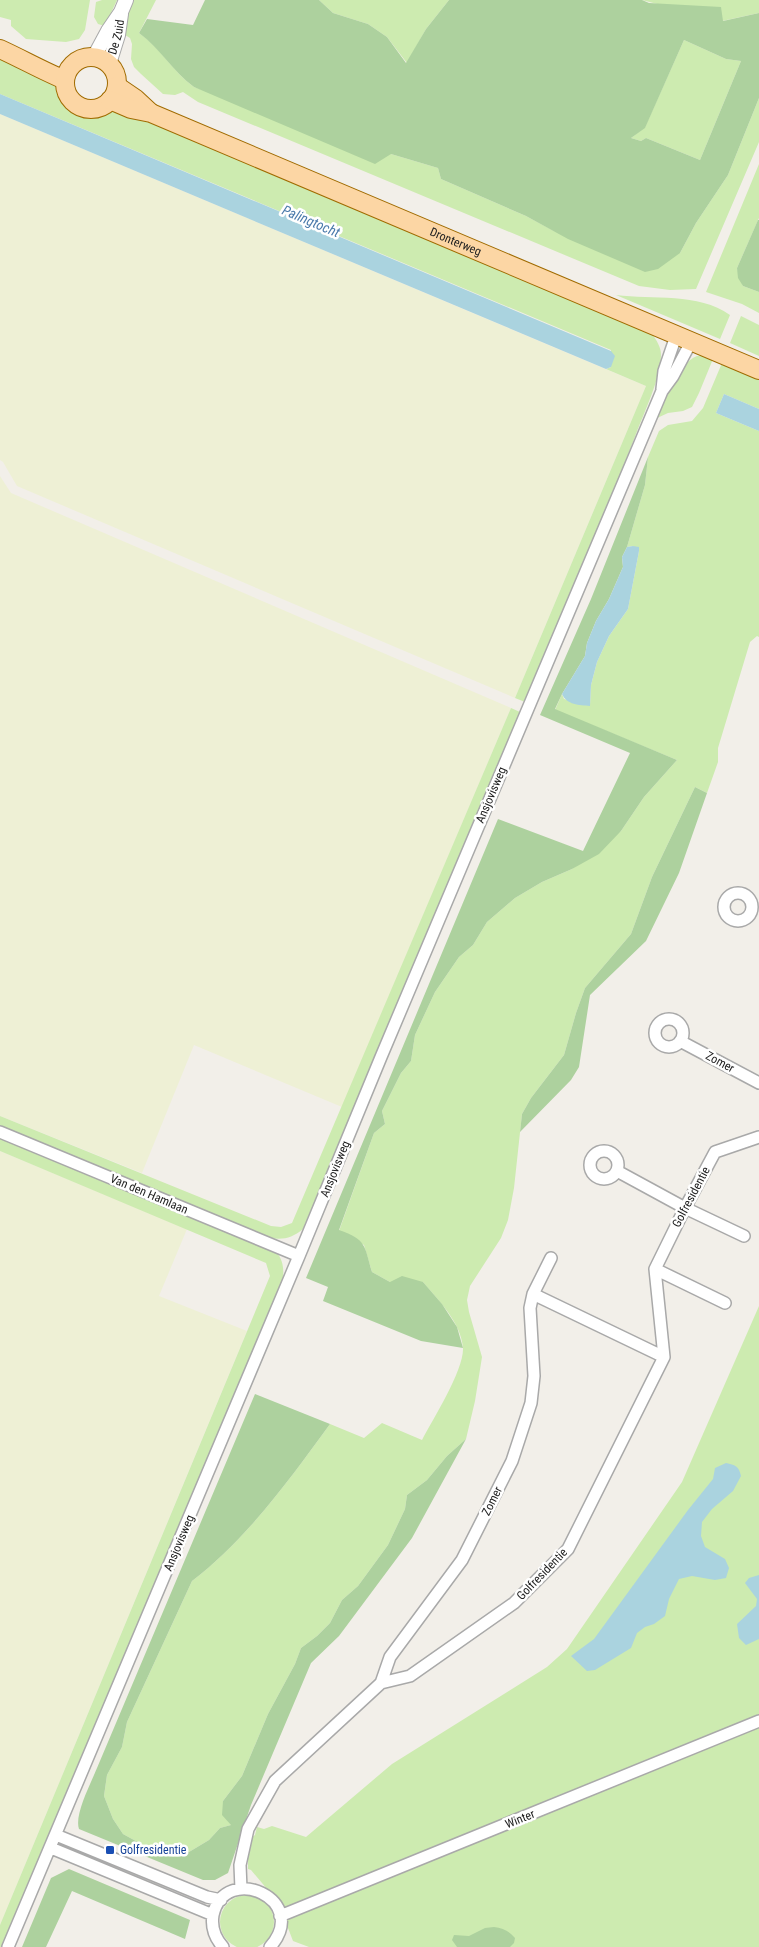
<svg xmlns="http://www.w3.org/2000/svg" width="759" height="1947" font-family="'Roboto Condensed',sans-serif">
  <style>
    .farmland { fill: #eef0d5 }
    .grass { fill: #cdebb0 }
    .forest { fill: #add19e; fill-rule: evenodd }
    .water { fill: #aad3df }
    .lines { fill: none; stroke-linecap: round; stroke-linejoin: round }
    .minor-casing { stroke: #a9a9a9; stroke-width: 14 }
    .tertiary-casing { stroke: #a9a9a9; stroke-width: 16 }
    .primary-casing { stroke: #a06b00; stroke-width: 20 }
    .minor { stroke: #fff; stroke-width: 11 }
    .tertiary { stroke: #fff; stroke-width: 14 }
    .primary { stroke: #fcd6a4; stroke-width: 18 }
    .transit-dot { fill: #1a4fb4; stroke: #fff; stroke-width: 2 }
    .labels { text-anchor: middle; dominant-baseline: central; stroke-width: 5; stroke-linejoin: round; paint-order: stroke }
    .street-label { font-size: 12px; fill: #222; stroke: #fff }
    .transit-label { font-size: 12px; fill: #164399; stroke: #fff; text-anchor: start }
    .water-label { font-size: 14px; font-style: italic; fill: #4a7aab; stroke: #fff }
  </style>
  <rect width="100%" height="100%" fill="#f2efe9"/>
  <path class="farmland" d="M0 114 646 386 515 698 17 486 3 462 0 460Z
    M0 476 11 493 511 708 342 1107 194 1045 142 1173 0 1116Z
    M0 1151 187 1229 159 1296 247 1331 0 1925Z"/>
  <path class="grass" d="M0 0H90L85 30 79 39 66 42 26 39 11 26V20L0 17Z
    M102 0H117L105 26 98 24 94 17 96 2Z
    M134 0H156L139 33C161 48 172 71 194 87L391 154 438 168 441 179 526 216 554 231 680 253 696 223 728 175 759 98V142L696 289 670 290 639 286 198 102 183 92 175 95 163 94 141 74 134 67 131 59 132 44 130 38 120 32Z
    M319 0H449L426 29 407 63 387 37 368 24 333 13Z
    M642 0H759V13L722 21Z
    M684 40 726 59 741 61 700 160 646 138 641 141 631 138 645 127Z
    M0 59C12 64 50 77 57 85 65 95 64 106 78 112 93 119 108 109 124 111L652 334C657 341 661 347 661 355 661 377 644 413 636 434 601 525 562 613 525 702L515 698 646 386 606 369 611 367V350L0 94Z
    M759 164V218L737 268 743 286 759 292V313L742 304 706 292Z
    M616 295C653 300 698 292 730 315L720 339Z
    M741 316 759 325V356L730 343Z
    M697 356H705L713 359 699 393 692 407 683 411 668 413 655 419C664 401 677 364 697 356Z
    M722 363 759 378V409L724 394 716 413 759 431V637L757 636 750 642 718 748V762L707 793 695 787 652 877 631 934 585 988 576 1013 564 1055 531 1098 522 1114 514 1188 508 1220 501 1238 470 1286 467 1300 469 1312 482 1357 475 1401 466 1439 447 1456 427 1480 407 1495 405 1509 388 1545 358 1586 342 1600 330 1623 317 1636 301 1648 295 1664 268 1714 242 1776 223 1801 231 1825 220 1828 209 1840 189 1852 175 1857 154 1851 123 1834 113 1819 104 1796 107 1775 122 1747 127 1722 192 1581C246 1540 290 1479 330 1424L364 1438 382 1423 422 1440C433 1419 464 1370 463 1348 461 1322 438 1300 423 1282H390L372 1272 364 1245 339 1231 374 1133 385 1124 382 1111 401 1073 411 1061 415 1035 435 992 459 957 473 945 487 922 515 898 542 882 572 869 621 831 644 797 677 760 555 710 562 694 564 699 590 705 591 685 597 662 609 636 628 609 639 551 633 546 627 547 645 485 648 457 659 431 668 425 692 421 703 408Z
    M511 708 520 712 303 1229C292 1238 284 1240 270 1238L0 1127V1116L271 1226 281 1227 292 1223Z
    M0 1137 276 1252C283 1259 284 1269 283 1279L3 1947H0V1925L270 1276 266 1263 0 1151Z
    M759 1306V1947H309L293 1941 278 1902 251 1870 248 1869V1852L251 1838 255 1835 257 1827 264 1829 272 1826 306 1837 392 1764 547 1667 567 1649 682 1482Z
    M220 1922a27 27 0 1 1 54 0a27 27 0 1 1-54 0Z"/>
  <path class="forest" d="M205 0H319L333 13 368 24 387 37 406 63 426 29 449 0H642L649 3 721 7 723 21 759 13V98L728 175 696 223 680 253 658 269 645 272 568 239 526 216 441 179 438 168 391 154 375 164 194 87C172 71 161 49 139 33L147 19 193 25ZM684 40 726 59 741 61 700 160 646 138 641 141 631 138 645 128Z
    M758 220H759V292L743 286 738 278 737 268Z
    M648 457 645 485 627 547 622 557 623 567 609 599 596 621 587 643 585 656 562 694 555 709 677 760 644 797 621 831 599 854 572 869 542 882 515 898 487 922 473 945 459 957 435 992 415 1035 411 1061 401 1073 382 1111 385 1124 374 1133 339 1230C367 1240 364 1245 372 1272L390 1282 402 1276 423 1282 442 1304 457 1327 463 1348 421 1341 323 1301 328 1287 306 1278 498 819 583 851 630 753 540 715 591 599Z
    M695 787 707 793 679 873 646 941 590 995 579 1067 571 1080 520 1132 522 1114 531 1098 564 1055 576 1013 585 988 631 934 652 877Z
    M255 1394 330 1424C290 1479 246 1540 192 1581L127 1722 122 1747 107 1775 104 1796 113 1819 123 1834 154 1851 175 1857 189 1852 209 1840 220 1828 231 1825 222 1815 223 1801 242 1776 268 1714 295 1664 301 1648 317 1636 330 1623 342 1600 358 1586 388 1545 405 1509 407 1495 427 1480 447 1456 466 1439 412 1538 339 1636 311 1663 251 1805 228 1873 215 1880H203L79 1829C74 1815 91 1783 97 1768Z
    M69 1869 190 1920 185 1939 72 1891 46 1947H22L51 1878Z
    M494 1927C503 1928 509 1931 515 1938L514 1943 510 1947H457L452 1940 454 1935 469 1936 485 1928Z"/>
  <path class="water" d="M0 94 611 351 615 356 611 367 606 369 0 114Z
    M724 394 759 409V431L716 413Z
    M633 546 639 547V551L628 609 609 636 597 662 591 685 590 706C579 705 567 705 562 694L585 656 587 643 596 621 609 599 623 567 622 557 627 547Z
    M726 1463C735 1465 739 1466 741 1476L733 1491 712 1509 702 1522 701 1536 705 1547 725 1559 729 1568 726 1578 715 1580 692 1576 679 1579 669 1599 665 1616 654 1624 645 1627 637 1633 631 1648 595 1670 587 1671 571 1656 594 1639 688 1510 713 1479 715 1468Z
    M759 1575V1639L746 1645 739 1638 737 1624 756 1606 757 1599 745 1583 749 1578Z"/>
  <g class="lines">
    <defs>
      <path id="minor" d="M662 389 664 371 676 336
        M724 907a14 14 0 1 1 28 0a14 14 0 1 1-28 0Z
        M655 1033a14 14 0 1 1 28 0a14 14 0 1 1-28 0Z
        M680 1041 759 1083
        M0 1132 299 1256
        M590 1165a14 14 0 1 1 28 0a14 14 0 1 1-28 0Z
        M617 1171 685 1208 744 1236
        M655 1269 725 1303
        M533 1294 664 1357
        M381 1683 390 1657 462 1560 512 1461 531 1403 534 1376 530 1308 533 1294 551 1258
        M56 1835 207 1897 221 1900
        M51 1848 213 1915
        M241 1889 240 1865 248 1829 275 1781 381 1683 410 1676 514 1603 568 1549 664 1357 655 1269 685 1208 715 1152 759 1137
        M280 1916 759 1721
        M8 1947 299 1256 381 1057 662 391 673 376 691 342
        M223 1947C215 1938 211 1927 213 1915 225 1861 312 1900 270 1947"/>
      <g id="tertiary">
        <path d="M94 57 108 31 121 12 126 0"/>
        <path id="s1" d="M109 64 118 35 121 14"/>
      </g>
      <g id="primary">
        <path d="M0 49C22 59 43 71 65 80"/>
        <circle cx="91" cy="83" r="26"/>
        <path d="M117 86 136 99 150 112"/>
        <path id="s2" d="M110 100 131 109 151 113 759 370"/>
      </g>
    </defs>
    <use href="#minor" class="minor-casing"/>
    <use href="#tertiary" class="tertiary-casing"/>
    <use href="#primary" class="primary-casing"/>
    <use href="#minor" class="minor"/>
    <use href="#tertiary" class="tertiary"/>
    <use href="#primary" class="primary"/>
  </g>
  <rect class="transit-dot" x="105" y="1845" width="10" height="10" rx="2.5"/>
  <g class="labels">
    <g class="street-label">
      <text stroke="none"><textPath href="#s1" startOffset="28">De Zuid</textPath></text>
      <text stroke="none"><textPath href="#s2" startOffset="374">Dronterweg</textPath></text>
      <text transform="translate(491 795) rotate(-67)">Ansjovisweg</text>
      <text transform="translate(720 1062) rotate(28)">Zomer</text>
      <text transform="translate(335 1169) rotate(-68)">Ansjovisweg</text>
      <text transform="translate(149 1194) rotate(23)">Van den Hamlaan</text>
      <text transform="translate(691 1197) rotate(-62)">Golfresidentie</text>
      <text transform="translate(492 1501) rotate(-63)">Zomer</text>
      <text transform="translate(179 1543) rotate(-67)">Ansjovisweg</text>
      <text transform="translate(542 1574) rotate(-46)">Golfresidentie</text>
      <text transform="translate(520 1819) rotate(-22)">Winter</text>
    </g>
    <g class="transit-label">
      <text x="120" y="1850">Golfresidentie</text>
    </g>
    <g class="water-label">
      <text transform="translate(311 221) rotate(23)">Palingtocht</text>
    </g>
  </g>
</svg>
